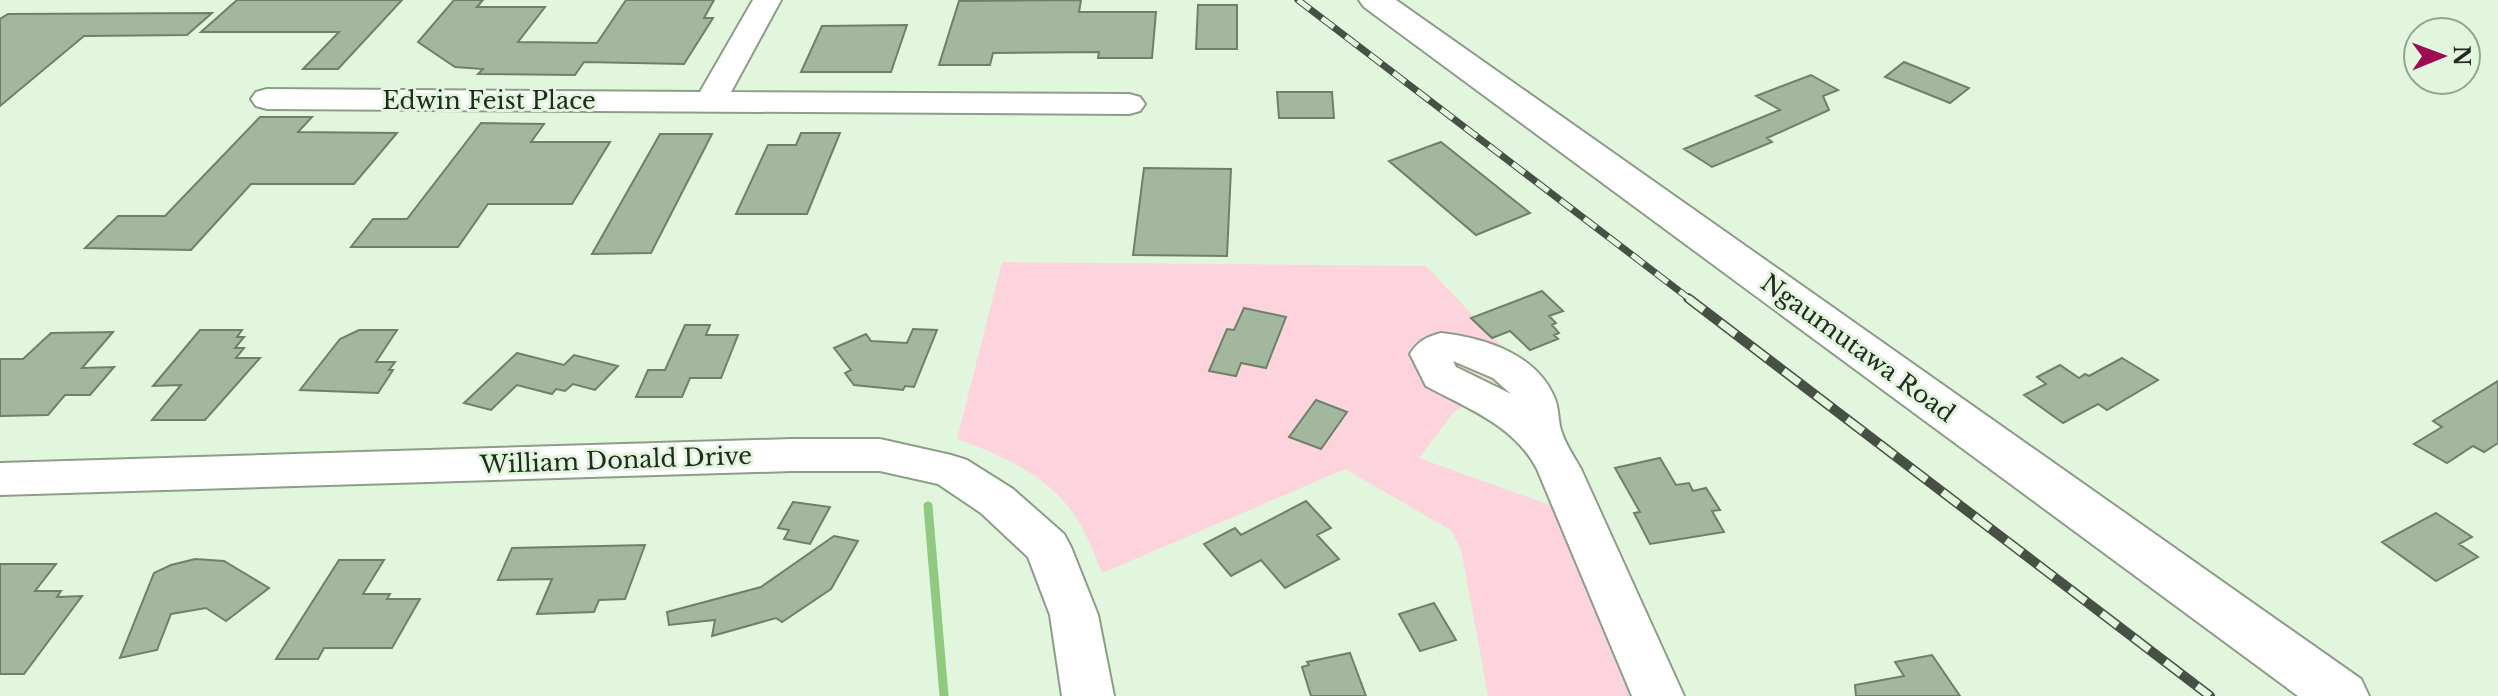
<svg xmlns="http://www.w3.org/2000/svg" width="2498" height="696" font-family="'Libre Baskerville',serif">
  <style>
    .green { fill: #fdd3de }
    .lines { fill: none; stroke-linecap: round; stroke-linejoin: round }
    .stream { stroke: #90ca81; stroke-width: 9 }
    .building { fill: #a3b69e; stroke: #6e8069; stroke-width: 2 }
    .minor-casing { stroke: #8c9e87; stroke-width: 4 }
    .major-casing { stroke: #8c9e87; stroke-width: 4 }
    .minor { fill: #fff; fill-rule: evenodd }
    .major { fill: #fff; fill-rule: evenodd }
    .rail-far1-casing { stroke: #475044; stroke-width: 7 }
    .rail-casing { stroke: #475044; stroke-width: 10 }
    .rail-far1 { stroke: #e2f6dd; stroke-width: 5; stroke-dasharray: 15; stroke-linecap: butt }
    .rail { stroke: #e2f6dd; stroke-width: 7; stroke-dasharray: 20; stroke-linecap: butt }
    .labels { text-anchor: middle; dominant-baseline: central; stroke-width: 6; stroke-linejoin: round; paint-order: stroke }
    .street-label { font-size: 24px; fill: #232a21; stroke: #e2f6dd }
  </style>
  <rect width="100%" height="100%" fill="#e2f6dd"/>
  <path class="green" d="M1002 262 1426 266 1522 367 1453 413 1419 458 1572 513 1671 696H1488L1461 549 1451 530 1345 469 1102 573C1095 556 1088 537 1079 522 1052 476 1003 456 957 439Z"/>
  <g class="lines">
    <path class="stream" d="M928 506 944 696"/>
  </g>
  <path class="building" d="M237 0H402L338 69H303L339 32H201Z
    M454 0H483L477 7H545L518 42 597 43 626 0H714L704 18H713L684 64 584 62 575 75 478 74 483 69 455 67 418 42Z
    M1081 0 1079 12H1156L1152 58H1098L1099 52 993 53 990 65H939L959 1Z
    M1198 5H1237V49H1196Z
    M212 13 187 35 84 36 0 106V19L8 14Z
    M907 25 891 72H801L822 26Z
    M1904 62 1969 88 1950 103 1885 77Z
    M1811 75 1838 90 1823 96 1829 110 1767 138 1772 142 1712 167 1684 149 1780 110 1756 96Z
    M1277 92H1332L1334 118H1279Z
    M260 117H312L298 132 397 133 354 184H251L191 250 85 248 118 216H165Z
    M481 123 544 124 531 142H610L572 204H488L458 247H351L373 219H407Z
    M801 133H840L807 214H736L768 145H796Z
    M660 134H712L651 253 592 254Z
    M1441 142 1530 213 1476 235 1389 161Z
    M1144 168 1231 169 1227 256 1133 255Z
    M1542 291 1563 311 1549 316 1556 323 1552 325 1559 333 1554 335 1558 339 1530 350 1510 331 1492 338 1471 318Z
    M1244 308 1286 317 1266 368 1241 363 1236 376 1209 371 1227 329 1234 330Z
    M685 325H710L706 335H738L721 378H690L682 397H636L648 370H665Z
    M913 329 937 330 914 387 905 386 903 390 854 385 845 373 851 370 834 348 866 334 871 341 907 343Z
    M200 330H242L237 337H244L235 348H244L236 358H260L205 420H152L181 385 153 386Z
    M359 330H397L376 362H395L389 370H393L378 393 300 390 340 339Z
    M113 332 82 368 114 367 90 395H65L48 415 0 416V359H23L51 333Z
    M517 353 564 365 574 355 618 366 595 390 573 384 565 391 556 389 552 394 517 385 491 410 464 403Z
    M2122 358 2158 380 2107 410 2098 404 2063 423 2024 395 2046 384 2037 377 2060 365 2079 378 2085 374 2089 376Z
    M2498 381V443L2484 452 2473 446 2447 463 2414 444 2442 427 2433 421Z
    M1316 400 1347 412 1321 449 1289 437Z
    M1660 458 1676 485 1689 483 1693 491 1706 488 1720 510 1712 511 1724 532 1650 544 1634 513 1640 512 1615 468Z
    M1306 501 1331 528 1317 535 1339 559 1285 588 1261 560 1231 576 1204 544 1235 528 1241 535Z
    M793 502 830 507 810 544 784 539 789 530 778 528Z
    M2436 513 2472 537 2459 544 2478 557 2436 581 2382 542Z
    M834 536 858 541 831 589 782 622 776 618 712 636 715 620 669 625 667 612 761 587Z
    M645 545 625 599 599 600 594 612 537 614 552 579 498 580 512 548Z
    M195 559 224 561 269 588 226 621 206 608 171 614 157 650 120 658 154 573 171 565Z
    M339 560H384L363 594H390L387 599H420L392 648H324L318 659H276Z
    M0 564H56L35 591H61L57 597 82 596 24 674H0Z
    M1434 603 1456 640 1420 651 1399 614Z
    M1350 653 1366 696H1311L1302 667 1309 665 1307 662Z
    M1932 655 1960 696H1856L1855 685 1904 676 1895 662Z"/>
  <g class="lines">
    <defs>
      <path id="minor" d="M753 0H781L731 92 1129 94 1140 97 1145 104 1140 111 1129 114 267 109 256 106 251 99 256 92 267 89 700 92Z
        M1441 333C1485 338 1537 354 1555 399 1559 409 1558 420 1561 430 1565 444 1574 456 1581 469L1684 696H1632L1537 469C1515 426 1467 408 1426 386L1410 354C1418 341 1426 337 1441 333ZM1453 361 1493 378 1511 394 1456 367Z
        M791 439H880L951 455 967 460 1013 489 1064 534 1071 547 1098 615 1114 696H1062L1050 615 1028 557 981 513 938 484 880 471H791L0 495V463Z"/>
      <path id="major" d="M1359 0H1396L2361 679 2369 696H2298L1364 7Z"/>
    </defs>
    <use href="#minor" class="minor-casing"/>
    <use href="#major" class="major-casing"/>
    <use href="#minor" class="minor"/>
    <use href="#major" class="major"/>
    <defs>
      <path id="rail-far1" d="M1298 0 1691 300"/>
      <path id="rail" d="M1688 298 2210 696"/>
    </defs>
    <use href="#rail-far1" class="rail-far1-casing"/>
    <use href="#rail" class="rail-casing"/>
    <use href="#rail-far1" class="rail-far1"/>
    <use href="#rail" class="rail"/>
  </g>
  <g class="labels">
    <g class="street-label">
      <text x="489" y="100">Edwin Feist Place</text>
      <text transform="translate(1858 348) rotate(36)">Ngaumutawa Road</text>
      <text transform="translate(616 460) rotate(-2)">William Donald Drive</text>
    </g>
  </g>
  <g transform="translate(2442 56) rotate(89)"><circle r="38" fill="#e2f6dd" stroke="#96a492" stroke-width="2"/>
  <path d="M0-6L14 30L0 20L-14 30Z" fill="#9f0b52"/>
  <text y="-12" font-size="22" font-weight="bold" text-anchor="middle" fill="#232a21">N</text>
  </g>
</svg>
